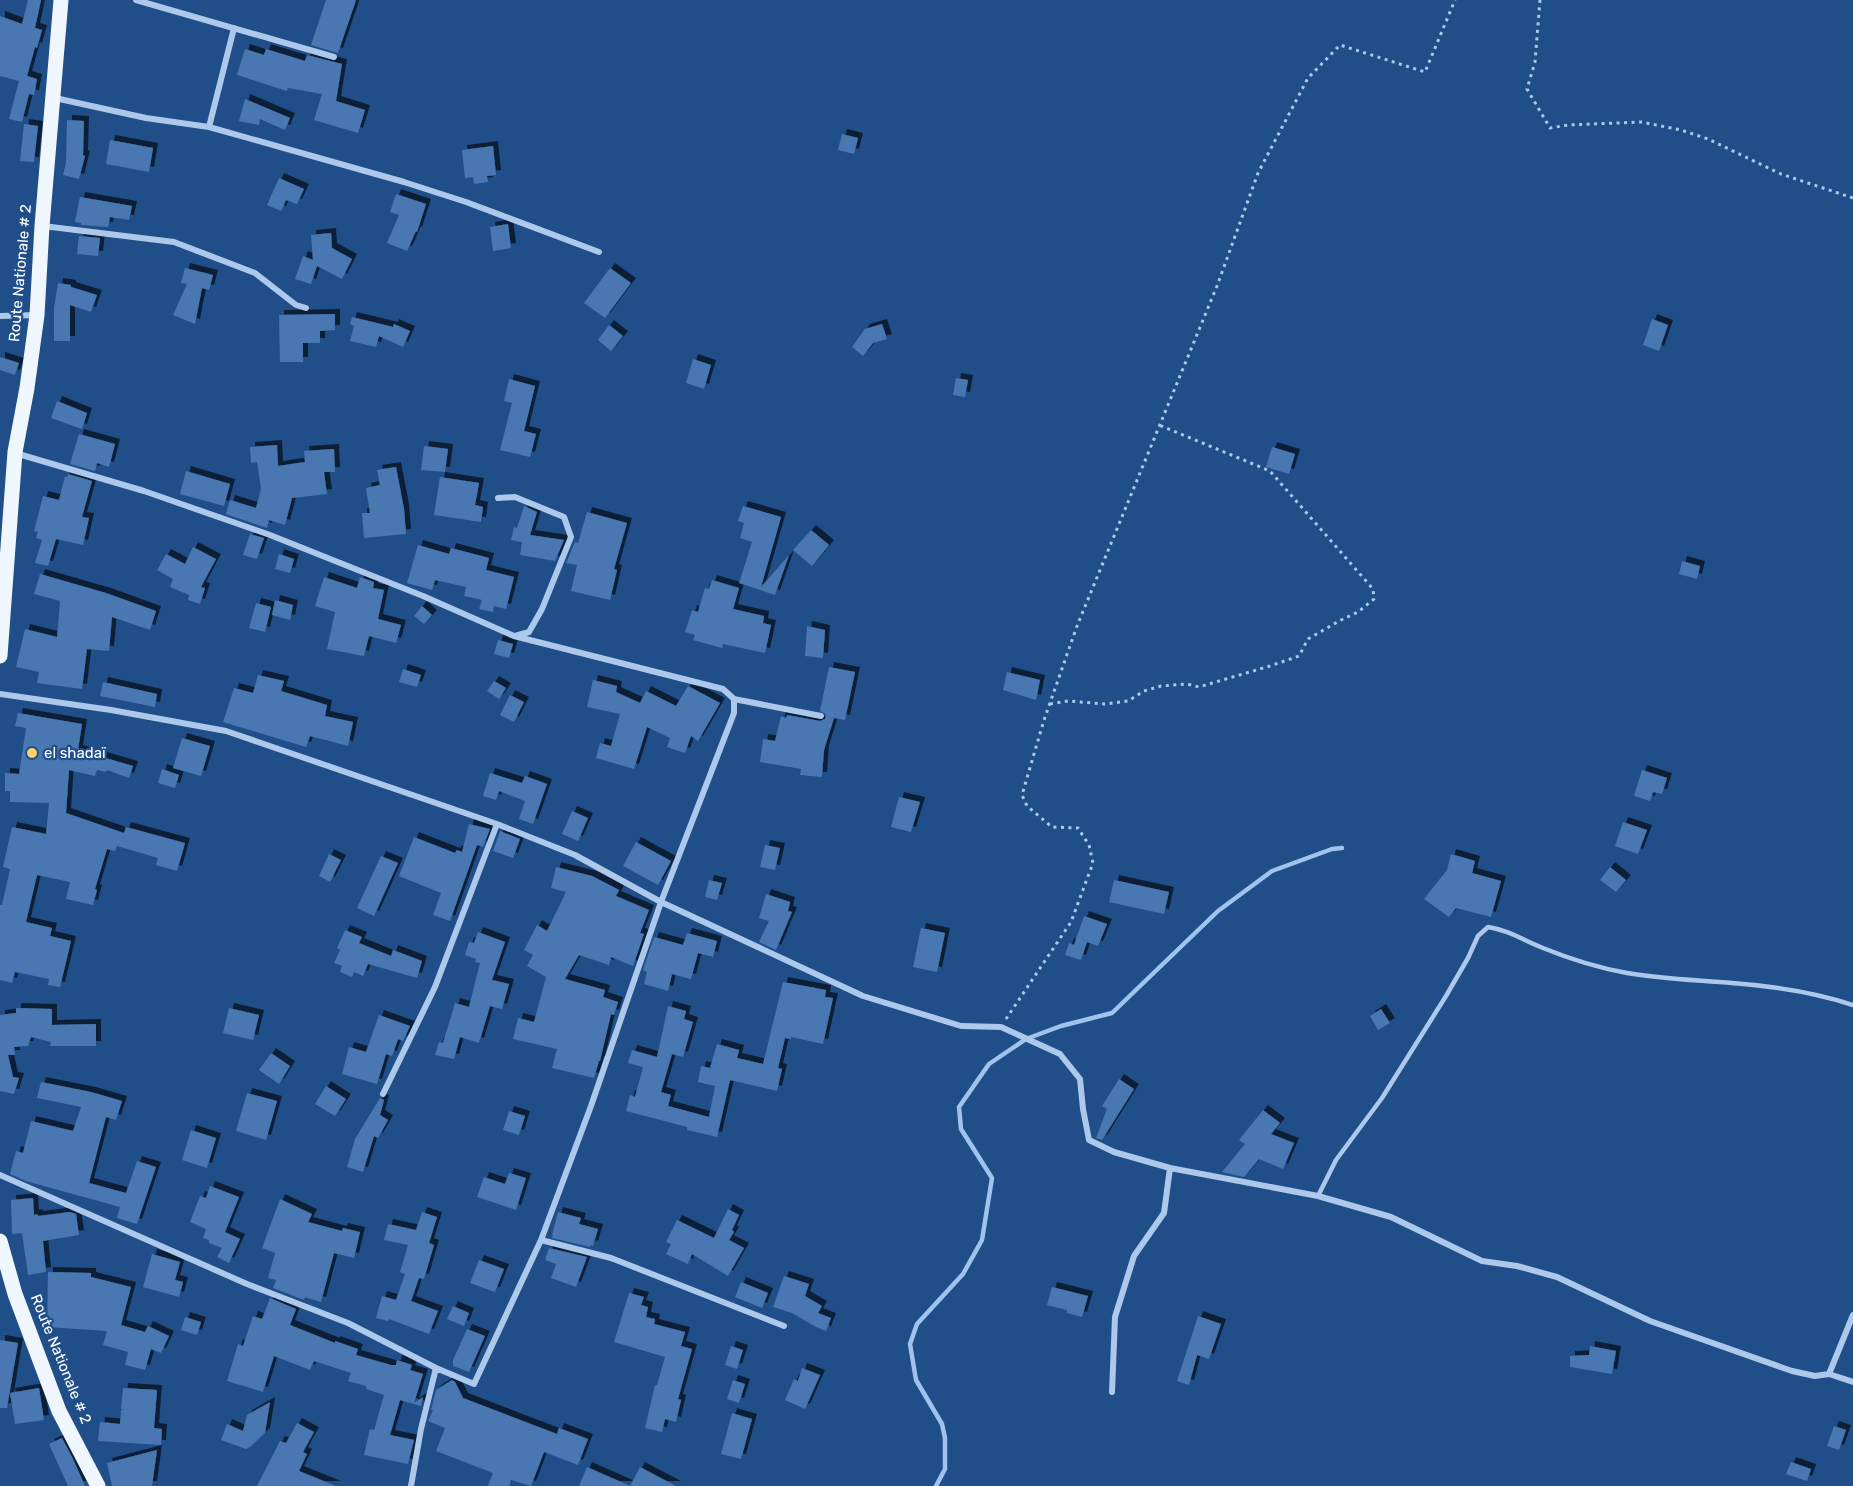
<svg xmlns="http://www.w3.org/2000/svg" width="1853" height="1486" font-family="Rubik,sans-serif">
  <style>
    .lines { fill: none; stroke-linecap: round; stroke-linejoin: round }
    .stream { stroke: #a0c3ec; stroke-width: 4.5 }
    .building { fill: #4977b2; filter: url(#shadow) }
    .path { stroke: #acc8eb; stroke-width: 3; stroke-dasharray: 3 4.5; stroke-linecap: butt }
    .service { stroke: #acc8eb; stroke-width: 4.5 }
    .minor { stroke: #acc8eb; stroke-width: 6 }
    .primary { stroke: #f0f6fe; stroke-width: 15 }
    .poi-dot { fill: #f8d06d; stroke: #204e89; stroke-width: 2 }
    .labels { text-anchor: middle; dominant-baseline: central; stroke-width: 4.5; stroke-linejoin: round; paint-order: stroke }
    .street-label { font-size: 15px; fill: #fff; stroke: #204e89 }
    .poi-label { font-size: 15px; fill: #fff; stroke: #204e89; text-anchor: start }
  </style>
  <defs>
    <filter id="shadow"><feDropShadow dx="5" dy="-5" stdDeviation="0" flood-color="#0009"/></filter>
  </defs>
  <rect width="100%" height="100%" fill="#204e89"/>
  <g class="lines">
    <path class="stream" d="M936 1486 945 1469V1438L942 1424 916 1380 910 1344 917 1324 963 1274 982 1240 992 1178 961 1129 959 1107 989 1064 1026 1039 1061 1026 1112 1013 1218 911 1272 871 1332 849 1342 848"/>
  </g>
  <path class="building" d="M28 0H41L35 28 42 30 37 48 35 47 27 76 37 79 34 95 29 94 22 122 9 119 19 81 0 76V16L22 24Z
    M326 0H356L338 53 311 45Z
    M245 49 264 55 266 49 305 61 307 55 342 64 336 101 365 110 358 133 314 120 322 94 288 88 287 91 237 75Z
    M245 99 290 118 285 130 260 119 259 125 239 121Z
    M67 120 84 121 83 155 85 156 79 179 63 175 66 163Z
    M24 124 38 126 34 162 20 161Z
    M842 134 858 138 854 154 838 150Z
    M110 140 153 148 149 172 106 164Z
    M493 146 496 175 487 176 488 182 474 184 473 177 465 178 462 150Z
    M279 178 304 189 297 204 286 200 281 211 267 205Z
    M396 194 426 204 417 232 416 231 407 251 387 243 399 215 390 212Z
    M80 197 132 206 129 220 110 217 108 227 81 225V223L75 222Z
    M508 224 511 248 493 251 490 227Z
    M331 233 332 248 352 259 342 279 317 266 311 284 295 279 303 256 313 260 311 235Z
    M79 236 100 238 98 256 77 254Z
    M185 268 213 275 209 290 202 288 195 324 173 315 187 284 181 283Z
    M610 268 631 283 605 318 584 303Z
    M58 283 71 285V287L97 295 91 312 70 305V341H54V308Z
    M335 314V330L320 331V343H303V362H280L279 315Z
    M352 317 393 327 394 324 410 331 403 347 379 336 376 347 350 341 354 326 350 324Z
    M1652 319 1668 325 1659 351 1643 345Z
    M882 324 887 339 873 343 863 356 852 347 865 329Z
    M609 325 623 336 611 351 598 340Z
    M0 357 19 363 15 375 0 370Z
    M693 359 711 365 704 389 686 383Z
    M956 378 968 380 965 397 953 395Z
    M509 379 535 386 524 431 536 434 530 457 500 450 512 403 504 401Z
    M57 401 87 413 82 429 51 418Z
    M79 434 115 444 109 467 97 463 95 471 70 464Z
    M277 445 278 466 305 462 304 451 334 449 335 472H324L327 494 292 498 285 525 269 520 267 528 226 514 230 500 256 508 261 489 257 462 251 463 250 447Z
    M424 446 448 449 445 472 421 470Z
    M1272 447 1295 454 1289 474 1266 467Z
    M396 467 404 509 406 534 364 538 362 513H370L366 488 380 485 377 470Z
    M186 471 230 484 224 506 180 494Z
    M68 474 92 481 82 517 89 518 83 545 56 539 48 566 35 563 42 540 36 538 38 532 34 531 43 496 59 500 65 476 67 477Z
    M440 477 479 483 475 505 483 507 481 522 434 515Z
    M524 506 537 512 530 535 564 540 555 561 520 555 522 542 511 540 514 527 517 528Z
    M743 506 781 517 761 587 789 555 775 595 739 583 752 542 740 538 744 523 738 521Z
    M587 512 627 523 614 569 617 570 610 600 571 591 577 565 566 563 575 542 578 543Z
    M811 530 829 545 812 566 793 550Z
    M250 534 264 538 257 559 243 555Z
    M418 545 449 554 451 548 489 558 486 570 514 577 506 609 494 606 493 612 479 609 482 600 464 596 466 587 435 580 432 590 407 583Z
    M193 547 216 559 201 587 205 588 200 604 188 600 189 595 170 587 173 579 157 570 166 554 185 564Z
    M279 554 294 559 290 573 275 569Z
    M1682 561 1700 566 1697 579 1679 574Z
    M40 574 106 593 156 611 150 630 112 617 109 651 87 649 82 689 37 683 39 672 16 667 25 629 57 637 60 601 34 594Z
    M324 577 357 588 360 577 374 582 373 588 384 590 378 619 401 625 396 643 369 636 364 656 327 649 335 612 315 606Z
    M712 580 739 588 733 609 764 616 763 623 771 625 765 653 723 644 722 648 693 640 695 635 685 632 692 610 698 612 705 588 709 589Z
    M275 600 293 605 290 620 272 615Z
    M256 603 271 607 265 632 249 628Z
    M422 606 432 615 424 624 414 616Z
    M807 626 825 630 823 658 805 656Z
    M498 640 513 644 509 658 494 654Z
    M829 667 855 672 845 720 834 718 824 750 822 777 800 775 801 769 760 762 763 739 775 741 781 716 786 718 787 715 820 721 825 719 826 714 820 711Z
    M403 669 421 675 417 687 399 682Z
    M1007 672 1040 680 1036 700 1003 690Z
    M258 675 284 681 281 691 327 705 325 716 353 722 348 746 310 736 306 747 223 722 234 688 253 693Z
    M593 680 617 686 616 692 640 703 646 691 676 706 688 686 720 703 698 741 691 736 685 753 667 747 670 738 647 727 634 769 596 758 600 743 611 746 620 714 587 707Z
    M494 681 506 688 499 699 487 691Z
    M103 682 157 694 155 707 100 696Z
    M510 695 524 702 514 722 500 715Z
    M18 713 82 724 78 750 133 766 129 778 107 770 106 772 97 770 95 776 69 770 66 813 124 833 126 827 185 843 177 871 156 865 158 858 117 846 115 851 107 849 95 889 97 890 93 905 66 899 70 882 37 875 26 922 52 928 50 936 71 941 60 987 48 985 49 979 15 972 12 983 0 980V905H2L10 869 3 867 12 827 46 834 49 803 10 802V791H5V773L19 774 26 728 15 726Z
    M182 738 210 746 201 776 173 768Z
    M162 769 179 775 175 788 158 783Z
    M1642 770 1667 778 1662 794 1653 792 1650 801 1634 796Z
    M490 773 522 783 525 776 547 784 533 824 519 819 525 801 499 791 496 800 483 796Z
    M899 797 920 802 911 832 891 827Z
    M572 811 588 818 578 841 562 834Z
    M1623 822 1647 830 1638 854 1615 846Z
    M469 824 490 829 483 847 477 845 450 921 433 915 441 893 399 876 414 837 455 853 457 850 462 852Z
    M500 831 520 839 513 858 493 851Z
    M636 842 671 861 658 885 623 866Z
    M765 845 780 848 775 870 760 867Z
    M329 854 341 860 330 882 319 876Z
    M1451 854 1475 861 1472 873 1501 881 1491 917 1456 908 1449 917 1424 899 1447 870Z
    M381 856 398 863 374 916 357 908Z
    M556 867 592 876 619 890 616 896 649 910 640 933 644 934 633 966 611 957 609 965 579 955 565 979 605 990 603 997 618 1002 614 1015 611 1014 600 1061H599L594 1078 552 1068 557 1049 513 1039 518 1018 534 1022 546 977 527 966 533 955 524 950 537 925 547 931 566 892 551 888Z
    M1610 867 1626 880 1616 892 1600 880Z
    M709 880 722 883 717 900 705 897Z
    M1114 880 1169 892 1164 914 1109 902Z
    M766 894 790 902 788 911 792 912 776 950 759 942 769 921 759 918Z
    M1084 916 1107 924 1098 946 1087 942 1081 960 1065 955 1069 943 1074 945Z
    M921 928 945 933 937 972 913 967Z
    M345 930 362 937 359 943 391 956 393 950 422 961 417 978 368 964 363 976 354 972 352 977 340 972 342 966 334 963 340 950 337 948Z
    M478 932 505 942 492 980 509 984 502 1009 490 1006 479 1043 460 1037 454 1059 435 1055 439 1042 443 1043 455 1003 469 1007 480 963 475 962 476 959 465 955 469 942 474 943Z
    M687 933 717 941 713 957 698 953 691 979 672 974 668 991 644 984 647 972 643 970 654 937 683 945Z
    M783 982 826 990 825 997 833 998 823 1044 791 1037V1039L785 1038 778 1068 782 1069 777 1091 730 1080 717 1137 687 1130V1127L626 1111 630 1095 635 1097 643 1067 628 1063 632 1050 657 1057 668 1006 686 1011 684 1019 693 1022 683 1057 672 1054 661 1092 671 1095 668 1106 709 1117 715 1086 698 1082 701 1066 710 1068 717 1044 739 1050 737 1058 763 1064Z
    M16 1008 52 1009V1025L96 1024V1046H50L51 1042 31 1037 28 1046 14 1047 15 1055H8L13 1077 19 1078 14 1094 0 1091V1015L16 1013Z
    M229 1008 259 1015 253 1040 223 1033Z
    M1381 1009 1390 1023 1378 1030 1370 1016Z
    M379 1015 410 1026 403 1041 398 1039 392 1056 386 1054 377 1084 342 1074 349 1047 366 1052Z
    M271 1053 290 1066 279 1084 259 1070Z
    M1119 1079 1134 1089 1102 1140 1096 1138 1107 1109 1102 1106Z
    M41 1082 91 1092 122 1101 116 1120 106 1117 89 1183 126 1193 137 1161 156 1167 137 1224 117 1218 120 1207 26 1181 10 1174 16 1151 23 1153 31 1121 73 1131 81 1107 37 1098Z
    M326 1086 346 1099 335 1116 315 1104Z
    M247 1093 277 1101 266 1140 236 1131Z
    M380 1098 384 1100 380 1115 388 1120 378 1138 374 1136 363 1172 347 1167 355 1139Z
    M1263 1110 1280 1123 1271 1134 1294 1143 1283 1169 1259 1159 1244 1177 1222 1172 1245 1144 1239 1140Z
    M509 1111 525 1116 519 1135 503 1130Z
    M191 1130 216 1138 207 1168 182 1160Z
    M509 1173 526 1178 516 1210 477 1197 484 1177 505 1184Z
    M210 1186 239 1197 225 1232 240 1239 229 1263 217 1257 222 1248 209 1243V1240L203 1238 206 1229 190 1222 200 1196 206 1198Z
    M33 1198 34 1215 37 1214 38 1216 70 1212 76 1214 79 1235 43 1241 46 1272 28 1275 22 1233 12 1234 11 1200Z
    M280 1199 312 1214 308 1222 342 1231 343 1228 360 1232 354 1258 334 1253 321 1302 305 1297 304 1300 273 1288 276 1280 268 1278 275 1253 262 1248Z
    M728 1209 739 1215 732 1230 734 1232 729 1240 744 1248 728 1276 692 1254 688 1264 666 1254 671 1244 666 1242 677 1220 714 1238Z
    M422 1212 437 1217 429 1243 434 1245 424 1279 419 1278 411 1301 438 1311 429 1334 389 1319 388 1321 376 1318 382 1296 396 1300 405 1274 400 1272 408 1245 384 1240 388 1224 416 1230Z
    M558 1212 581 1218 579 1224 598 1229 593 1246 591 1245 590 1247 552 1238 553 1235H552Z
    M549 1248 587 1257 576 1287 551 1278 556 1264 545 1260Z
    M152 1254 180 1262 175 1280 183 1282 179 1297 143 1287Z
    M479 1260 504 1269 495 1292 470 1283Z
    M48 1272 91 1273V1277L131 1287 121 1325 145 1332 148 1326 169 1336 161 1353 151 1349 145 1370 125 1365 128 1352 103 1345 107 1331 47 1327Z
    M784 1276 809 1284 805 1296 822 1306 818 1313 831 1318 826 1331 816 1327 792 1313 773 1307Z
    M741 1282 768 1293 762 1308 735 1297Z
    M1052 1287 1088 1296 1082 1317 1067 1313V1310L1047 1305Z
    M629 1293 644 1297 641 1305 648 1307 646 1317 655 1319 654 1324 685 1332 681 1346 692 1349 678 1399 681 1400 676 1422 665 1419 662 1432 645 1428 655 1385H657L665 1357 614 1342Z
    M270 1298 296 1309 290 1325 335 1343V1341L358 1349 356 1355 391 1365H396L397 1360 412 1365 410 1370 423 1374 414 1403 423 1397 421 1406 400 1400 390 1435 414 1440 408 1464 364 1455 370 1429 374 1430 384 1395 366 1389V1386L348 1381 351 1373 314 1361 310 1370 274 1356 263 1392 227 1381 238 1344 243 1346 253 1316 262 1319Z
    M453 1306 469 1313 464 1326 447 1319Z
    M1198 1316 1221 1324 1209 1359 1197 1355 1189 1385 1177 1381Z
    M185 1317 201 1322 197 1335 181 1330Z
    M467 1329 485 1336 469 1372 453 1366V1360Z
    M0 1340 18 1343 7 1408H0Z
    M731 1346 743 1350 737 1369 725 1365Z
    M1590 1346 1616 1351 1612 1374 1570 1367V1356L1589 1355Z
    M802 1368 820 1375 805 1409 785 1400 794 1379 798 1381Z
    M452 1380 455 1382 463 1398 557 1434 559 1428 588 1439 578 1465 544 1452 531 1486 511 1480 509 1486H488L493 1473 436 1451 445 1428 428 1421 433 1410H431L436 1390Z
    M733 1380 745 1384 739 1403 727 1399Z
    M39 1388 44 1420 15 1424 10 1393Z
    M123 1388 157 1390 154 1428 162 1429 161 1445 98 1441 100 1422 120 1424 121 1410 125 1409H121Z
    M270 1402 265 1433 250 1447 246 1449 221 1440 227 1424 243 1431 247 1415Z
    M732 1413 752 1419 741 1459 721 1454Z
    M297 1423 314 1432 303 1452 307 1454 299 1471 336 1486H257L280 1441 286 1443Z
    M1834 1426 1846 1430 1839 1450 1827 1446Z
    M62 1438 73 1459 85 1486H68L49 1444Z
    M157 1450 152 1486H112L107 1463Z
    M1791 1462 1811 1469 1807 1481 1786 1474Z
    M587 1467 630 1486 640 1467 676 1486H579Z"/>
  <g class="lines">
    <path class="path" d="M1540 0 1535 62 1527 89 1550 128 1568 125 1641 122 1681 130 1708 139 1781 174 1853 198
      M1050 704 1068 701 1105 704 1128 701 1144 691 1161 686 1187 684 1199 687 1270 666 1299 656 1308 639 1341 620 1358 612 1374 599 1373 589 1270 471 1159 425
      M1006 1019 1071 922 1093 863 1089 845 1078 828 1052 827 1027 806 1022 795 1044 720 1077 626 1217 286 1258 173 1308 78 1340 45 1425 72 1455 0"/>
    <path class="service" d="M1318 1196 1336 1160 1382 1098 1446 996 1468 958 1478 936 1488 927C1512 931 1522 940 1543 948 1570 959 1599 968 1627 973 1661 979 1697 980 1732 983 1773 986 1814 992 1853 1005"/>
    <path class="minor" d="M136 0 334 57
      M55 98 146 118 209 127 404 182 466 202 599 252
      M209 127 234 28
      M43 226 174 242 255 273 296 305 306 308
      M0 316 37 315
      M498 498 515 497 564 517 571 537 542 609 529 632 515 636
      M0 694 111 710 226 731 497 824 575 855 661 902 734 713V699L723 689 514 636 423 596 270 535 144 491 15 453
      M734 699 821 716
      M383 1094 435 987 497 824
      M0 1175 247 1284 348 1323 436 1368 421 1429 411 1486
      M541 1240 611 1258 784 1326
      M436 1368 474 1384 541 1240 591 1106 661 902 863 996 961 1026 1001 1027 1060 1054 1080 1079 1083 1109 1089 1140 1114 1152 1170 1168 1318 1196 1391 1217 1482 1261 1517 1266 1557 1277 1650 1321 1792 1371 1815 1376 1829 1374 1853 1315
      M1829 1374 1853 1382
      M1112 1392 1115 1317 1134 1256 1164 1213 1170 1168"/>
    <path class="primary" d="M0 656 15 452 27 388 37 315 42 226 61 0
      M0 1241 15 1294 59 1411 98 1486"/>
  </g>
  <circle class="poi-dot" cx="32" cy="753" r="6"/>
  <g class="labels">
    <g class="street-label">
      <text transform="translate(20 273) rotate(-85)">Route Nationale # 2</text>
      <text transform="translate(61 1359) rotate(68)">Route Nationale # 2</text>
    </g>
    <g class="poi-label">
      <text x="44" y="753">el shadaï</text>
    </g>
  </g>
</svg>
